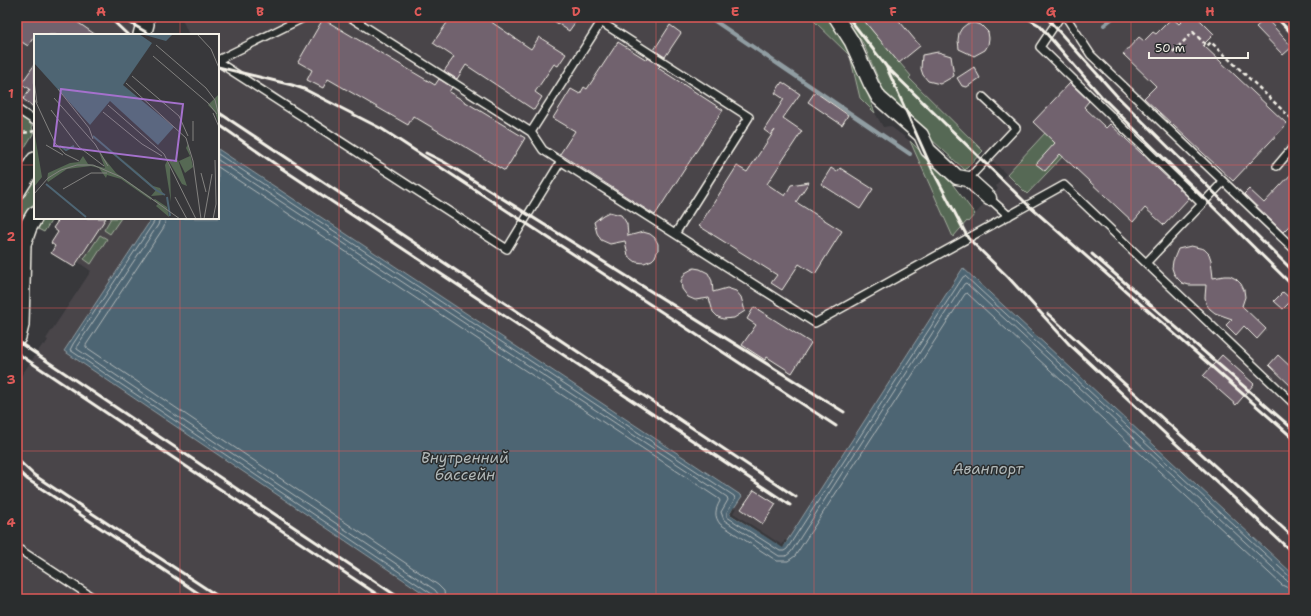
<svg xmlns="http://www.w3.org/2000/svg" width="1311" height="616" font-family="'Shantell Sans',sans-serif">
  <style>
    .built { fill: #49454a }
    .green { fill: #566954; stroke: #a5ad9e }
    .water { fill: #4e6573; stroke: #909da2 }
    .pier { fill: #38383b }
    .lines { fill: none; stroke-linecap: round; stroke-linejoin: round }
    .shore { stroke: #b2b9b9; stroke-width: 1 }
    .stream { stroke: #909da2; stroke-width: 4 }
    .building { fill: #71626e; stroke: #f4f1e8 }
    .service-casing { stroke: #f4f1e8; stroke-width: 10 }
    .minor-casing { stroke: #f4f1e8; stroke-width: 17 }
    .tertiary-casing { stroke: #f4f1e8; stroke-width: 20 }
    .path { stroke: #f4f1e8; stroke-width: 2.5; stroke-dasharray: 4 3; stroke-linecap: butt }
    .service { stroke: #2a2d2e; stroke-width: 7 }
    .minor { stroke: #2a2d2e; stroke-width: 14 }
    .tertiary { stroke: #2a2d2e; stroke-width: 17 }
    .rail { stroke: #f4f1e8; stroke-width: 3 }
    .grid { fill: none; stroke: #de5a58; stroke-width: 1; stroke-opacity: 0.55 }
    .labels { text-anchor: middle; dominant-baseline: central; stroke-width: 3; stroke-linejoin: round; paint-order: stroke }
    .water-label { font-size: 15px; font-style: italic; fill: #b2b9b9; stroke: #2a2d2e }
    .inset-river { fill: none; stroke: #4e6573; stroke-width: 2 }
    .inset-road { fill: none; stroke: #838280; stroke-width: 1 }
    .view { fill: #a571cd; fill-opacity: 0.15; stroke: #a571cd; stroke-width: 2 }
    .inset-edge { fill: none; stroke: #f4f1e8; stroke-width: 2 }
    .neatline { fill: none; stroke: #de5a58; stroke-width: 1.5 }
    .grid-label { font-size: 13px; text-anchor: middle; font-weight: bold; fill: #de5a58 }
  </style>
  <rect width="100%" height="100%" fill="#38383b"/>
  <filter id="ink" filterUnits="userSpaceOnUse"><feTurbulence type="fractalNoise" baseFrequency=".025" numOctaves="2"/><feDisplacementMap in="SourceGraphic" scale="8" xChannelSelector="R" yChannelSelector="G"/><feConvolveMatrix kernelMatrix="1 2 1 2 8 2 1 2 1" color-interpolation-filters="sRGB"/></filter>
  <g filter="url(#ink)">
    <path class="built" d="M17 17H131L134 31 132 35H35V111L17 99Z
      M181 17H817L814 22 850 56 860 98 875 113 883 127 890 126 910 141 953 237 967 221 968 222 998 189 996 186 1006 174 909 78 911 76 861 17H1294V575L963 269 783 548 730 514 741 496 218 149V35H189Z
      M106 218H152L64 351 432 599H17V382L43 344 45 345 48 340 46 339 91 271 78 262Z"/>
    <path class="green" d="M817 17H828L853 56 875 113 860 98 850 56 814 21Z
      M844 17H861L911 76 909 78 983 151 965 170 887 99 863 43Z
      M17 114C25 120 34 123 33 134L17 160Z
      M1045 133 1066 153 1027 194 1007 174Z
      M910 141 947 177 975 214 968 222 967 221 953 237Z
      M35 176V201L22 222H18L17 206Z
      M42 218H53L44 232 36 228Z
      M111 218H121L110 234 104 230Z
      M100 235 107 239 91 264 84 259Z"/>
    <path class="water" d="M218 149 742 496 730 514 783 547 963 268 1294 575V599H432L64 351 152 218H218Z"/>
    <path class="pier" d="M734 507 736 508 733 513 782 545 785 540 787 541 783 548 730 514Z"/>
    <g class="lines">
      <path class="shore" d="M218 154 734 496 735 499 727 512V517L780 551H784L787 549 963 277 965 276 1290 577 1294 578
        M218 160 727 497 728 500 721 512 724 520 779 556H786L791 552 964 284 966 283 1286 580 1294 583
        M218 167 719 499 720 501C715 510 714 516 720 524L777 561H788L795 556 965 294 967 293 1282 585 1288 588 1294 589
        M155 218 154 222 73 344 70 350 432 594 434 599
        M160 218 158 225 77 346V349L435 590 438 594 439 599
        M166 218 164 227 86 345V347L438 585 444 591 445 599"/>
      <path class="stream" d="M709 17 910 154
        M1104 25 1114 17"/>
    </g>
    <path class="building" d="M17 17H70L96 35H35L28 46 17 39Z
      M451 17H484L531 49 539 37 566 54 558 66 554 64 535 92 542 97 534 110 466 65 457 79 444 71 454 57 433 43Z
      M548 17H579L569 31Z
      M861 17H896L920 46 899 63Z
      M1186 17H1197L1214 34 1203 45 1287 124 1233 181 1144 98 1156 86 1123 54 1139 37 1144 41 1153 32 1156 34 1172 18 1179 24Z
      M1266 18 1292 47 1283 55 1256 27Z
      M323 19 435 85 439 79 452 87 449 92 525 138 505 171 413 116 408 125 328 79 323 88 307 80 312 70 298 62Z
      M974 23 981 25 988 32 989 38 988 45 985 50 974 56 959 49 958 40 959 33 962 28 967 24Z
      M670 25 681 33 665 57 654 50Z
      M618 42 647 60 648 58 660 66 658 68 723 110 655 215 560 154 575 131 553 118 571 89 580 94 584 87 587 89Z
      M938 52 951 56 954 76 940 84 928 81 923 75 921 69 922 55Z
      M35 64V108L23 99 30 89 21 84Z
      M974 67 980 78 967 87 962 86 957 78Z
      M782 82 800 94 783 118 802 131 767 184 785 196 791 185 809 182 796 202 842 231 815 274 799 264 782 290 771 283 777 275 699 226 737 166 747 172 775 130 771 135 764 130 784 99 775 93Z
      M1070 83 1089 101 1084 107 1106 128 1110 124 1189 198 1164 225 1145 208 1133 222 1060 154 1045 171 1036 164 1055 143 1033 122Z
      M815 92 848 115 842 125 808 102Z
      M831 168 837 172 840 168 873 189 860 209 821 184Z
      M1294 171V221L1283 232 1244 194 1249 189 1264 203Z
      M609 212 621 215 624 219 627 224 628 236 643 232 650 234 655 238 658 244V250L655 257 652 260 644 263 636 262 628 256 625 241 610 244 601 240 597 233 594 222 603 215Z
      M60 218H106L74 267 51 253 55 246 51 243 58 232 53 228Z
      M1191 246 1204 249 1209 254 1211 260 1213 278 1224 276H1230L1236 279 1241 284 1244 290 1245 297 1242 306 1266 329 1257 339 1244 326 1236 335 1226 325 1232 319 1215 313 1210 309 1206 304 1205 297 1206 285H1189L1182 283 1178 279 1174 274 1172 268 1173 261 1178 249Z
      M694 268 700 269 708 273 712 281 713 292 727 288 736 291 741 297 745 311 734 318 723 319 718 317 713 312 709 298 695 300 688 297 682 289 681 281 685 273Z
      M1283 292 1292 300 1283 309 1274 301Z
      M754 307 811 343 792 373 767 357 765 360 742 345 756 325 747 319Z
      M1222 355 1254 384 1236 405 1203 376Z
      M1278 355 1294 370V389L1269 365Z
      M754 490 776 504 763 524 741 509Z"/>
    <g class="lines">
      <defs>
        <path id="service" d="M350 17 531 132 543 150 815 323 1064 185 1294 404
          M1060 17 1040 47 1202 204
          M1066 17 1091 55 1294 249
          M218 60 305 17
          M218 62 507 249 561 161
          M17 109 35 121
          M531 132 601 22 749 117 675 234
          M1277 166 1294 146
          M968 179 1016 128 983 97
          M989 198 1009 216
          M1146 263 1223 182
          M17 548 95 599"/>
        <path id="minor" d="M836 17 852 42 871 84 879 98 921 135 928 150 957 177 968 179 989 198"/>
        <path id="tertiary" d="M142 35 145 24V17
          M17 190 35 161
          M17 337 20 325 22 244 28 227 35 215"/>
      </defs>
      <use href="#service" class="service-casing"/>
      <use href="#minor" class="minor-casing"/>
      <use href="#tertiary" class="tertiary-casing"/>
      <path class="path" d="M1173 52 1193 32 1207 46 1211 42 1294 121
        M17 134 35 131"/>
      <use href="#service" class="service"/>
      <use href="#minor" class="minor"/>
      <use href="#tertiary" class="tertiary"/>
      <path class="rail" d="M109 17 128 35
        M120 17 151 35
        M848 17 886 66 1028 205 1294 439
        M1025 17 1039 25 1101 96 1294 287
        M1046 17 1116 95 1294 272
        M1276 17 1294 36
        M886 66 932 169 968 238 1008 277 1069 344 1294 554
        M218 67 292 85 304 89 382 129 836 426
        M218 112 796 497
        M218 124 281 168 790 505
        M426 153 444 162 844 412
        M1092 254 1294 430
        M1048 314 1294 538
        M17 341 401 599
        M17 353 384 599
        M17 459 34 475 222 599
        M17 470 27 479 207 599"/>
    </g>
  </g>
  <path class="grid" d="M180 17V35M339 17V599M497 17V599M656 17V599M814 17V599M972 17V599M1131 17V599M17 165H35M218 165H1294M180 218V599M17 308H1294M17 451H1294"/>
  <g class="labels">
    <g class="water-label">
      <text x="465" y="458">Внутренний<tspan x="465" dy="17">бассейн</tspan></text>
      <text x="988" y="469">Аванпорт</text>
    </g>
  </g>
  <g transform="translate(34 34)">
    <rect width="185" height="185" fill="#38383b"/>
    <path d="M185 60V91L181 78 174 71ZM0 96 8 143 0 153ZM154 110 159 133 151 139 145 127 156 122 152 114ZM65 118 82 139 118 164 117 166 87 145 73 141 72 144 65 134 57 132 33 135 14 148 13 146 14 139 36 129 45 128 49 122 54 130 71 134ZM87 124 119 152 126 154 130 161 117 162 122 156ZM133 124 139 128 144 126 153 152 148 150ZM133 127 136 133 137 168 131 131ZM121 165 133 173 135 183 122 172 124 170 119 166Z" fill="#566954"/>
    <path d="M0 0H105L118 9 89 51 140 93 124 111 76 67 56 91 0 29ZM107 0H139L132 7Z" fill="#4e6573"/>
    <path class="inset-river" d="M59 102 122 156 131 161M26 112 32 116 40 112M12 150 52 183M133 163 136 182"/>
    <path class="inset-road" d="M163 0 177 15 185 34M122 11 172 54 181 66 185 82M119 22 174 69 183 80M98 42 145 82 154 102M0 47 3 69M92 49 152 104 159 127 167 185M24 55 55 94 59 105M0 64 21 109 31 120 45 127M20 64 61 110 74 132M74 71 130 120 162 185M17 76 45 113 70 132M69 78 108 110 128 122M179 79 185 93M159 107V87M12 111 29 121M167 139 172 158M29 155 57 139H73M0 160 14 144 27 136 43 131H59L87 143 146 185M141 163 153 185M170 185 178 140M179 185 182 170 181 126"/>
    <path class="view" d="M27 55 149 70 142 127 20 112Z"/>
    <rect width="185" height="185" class="inset-edge"/>
  </g>
  <rect width="1311" height="616" fill="none" stroke="#2a2d2e" stroke-width="44"/>
  <path d="M1149 52v6h99v-6" fill="none" stroke="#f4f1e8" stroke-width="2"/>
  <text x="1155" y="52" font-size="12" fill="#f4f1e8" stroke="#2a2d2e" stroke-width="3" paint-order="stroke">50 m</text>
  <rect x="22" y="22" width="1267" height="572" class="neatline"/>
  <g class="grid-label">
    <text x="101" y="16">A</text>
    <text x="260" y="16">B</text>
    <text x="418" y="16">C</text>
    <text x="576" y="16">D</text>
    <text x="735" y="16">E</text>
    <text x="893" y="16">F</text>
    <text x="1051" y="16">G</text>
    <text x="1210" y="16">H</text>
    <text x="11" y="98">1</text>
    <text x="11" y="241">2</text>
    <text x="11" y="384">3</text>
    <text x="11" y="527">4</text>
  </g>
</svg>
